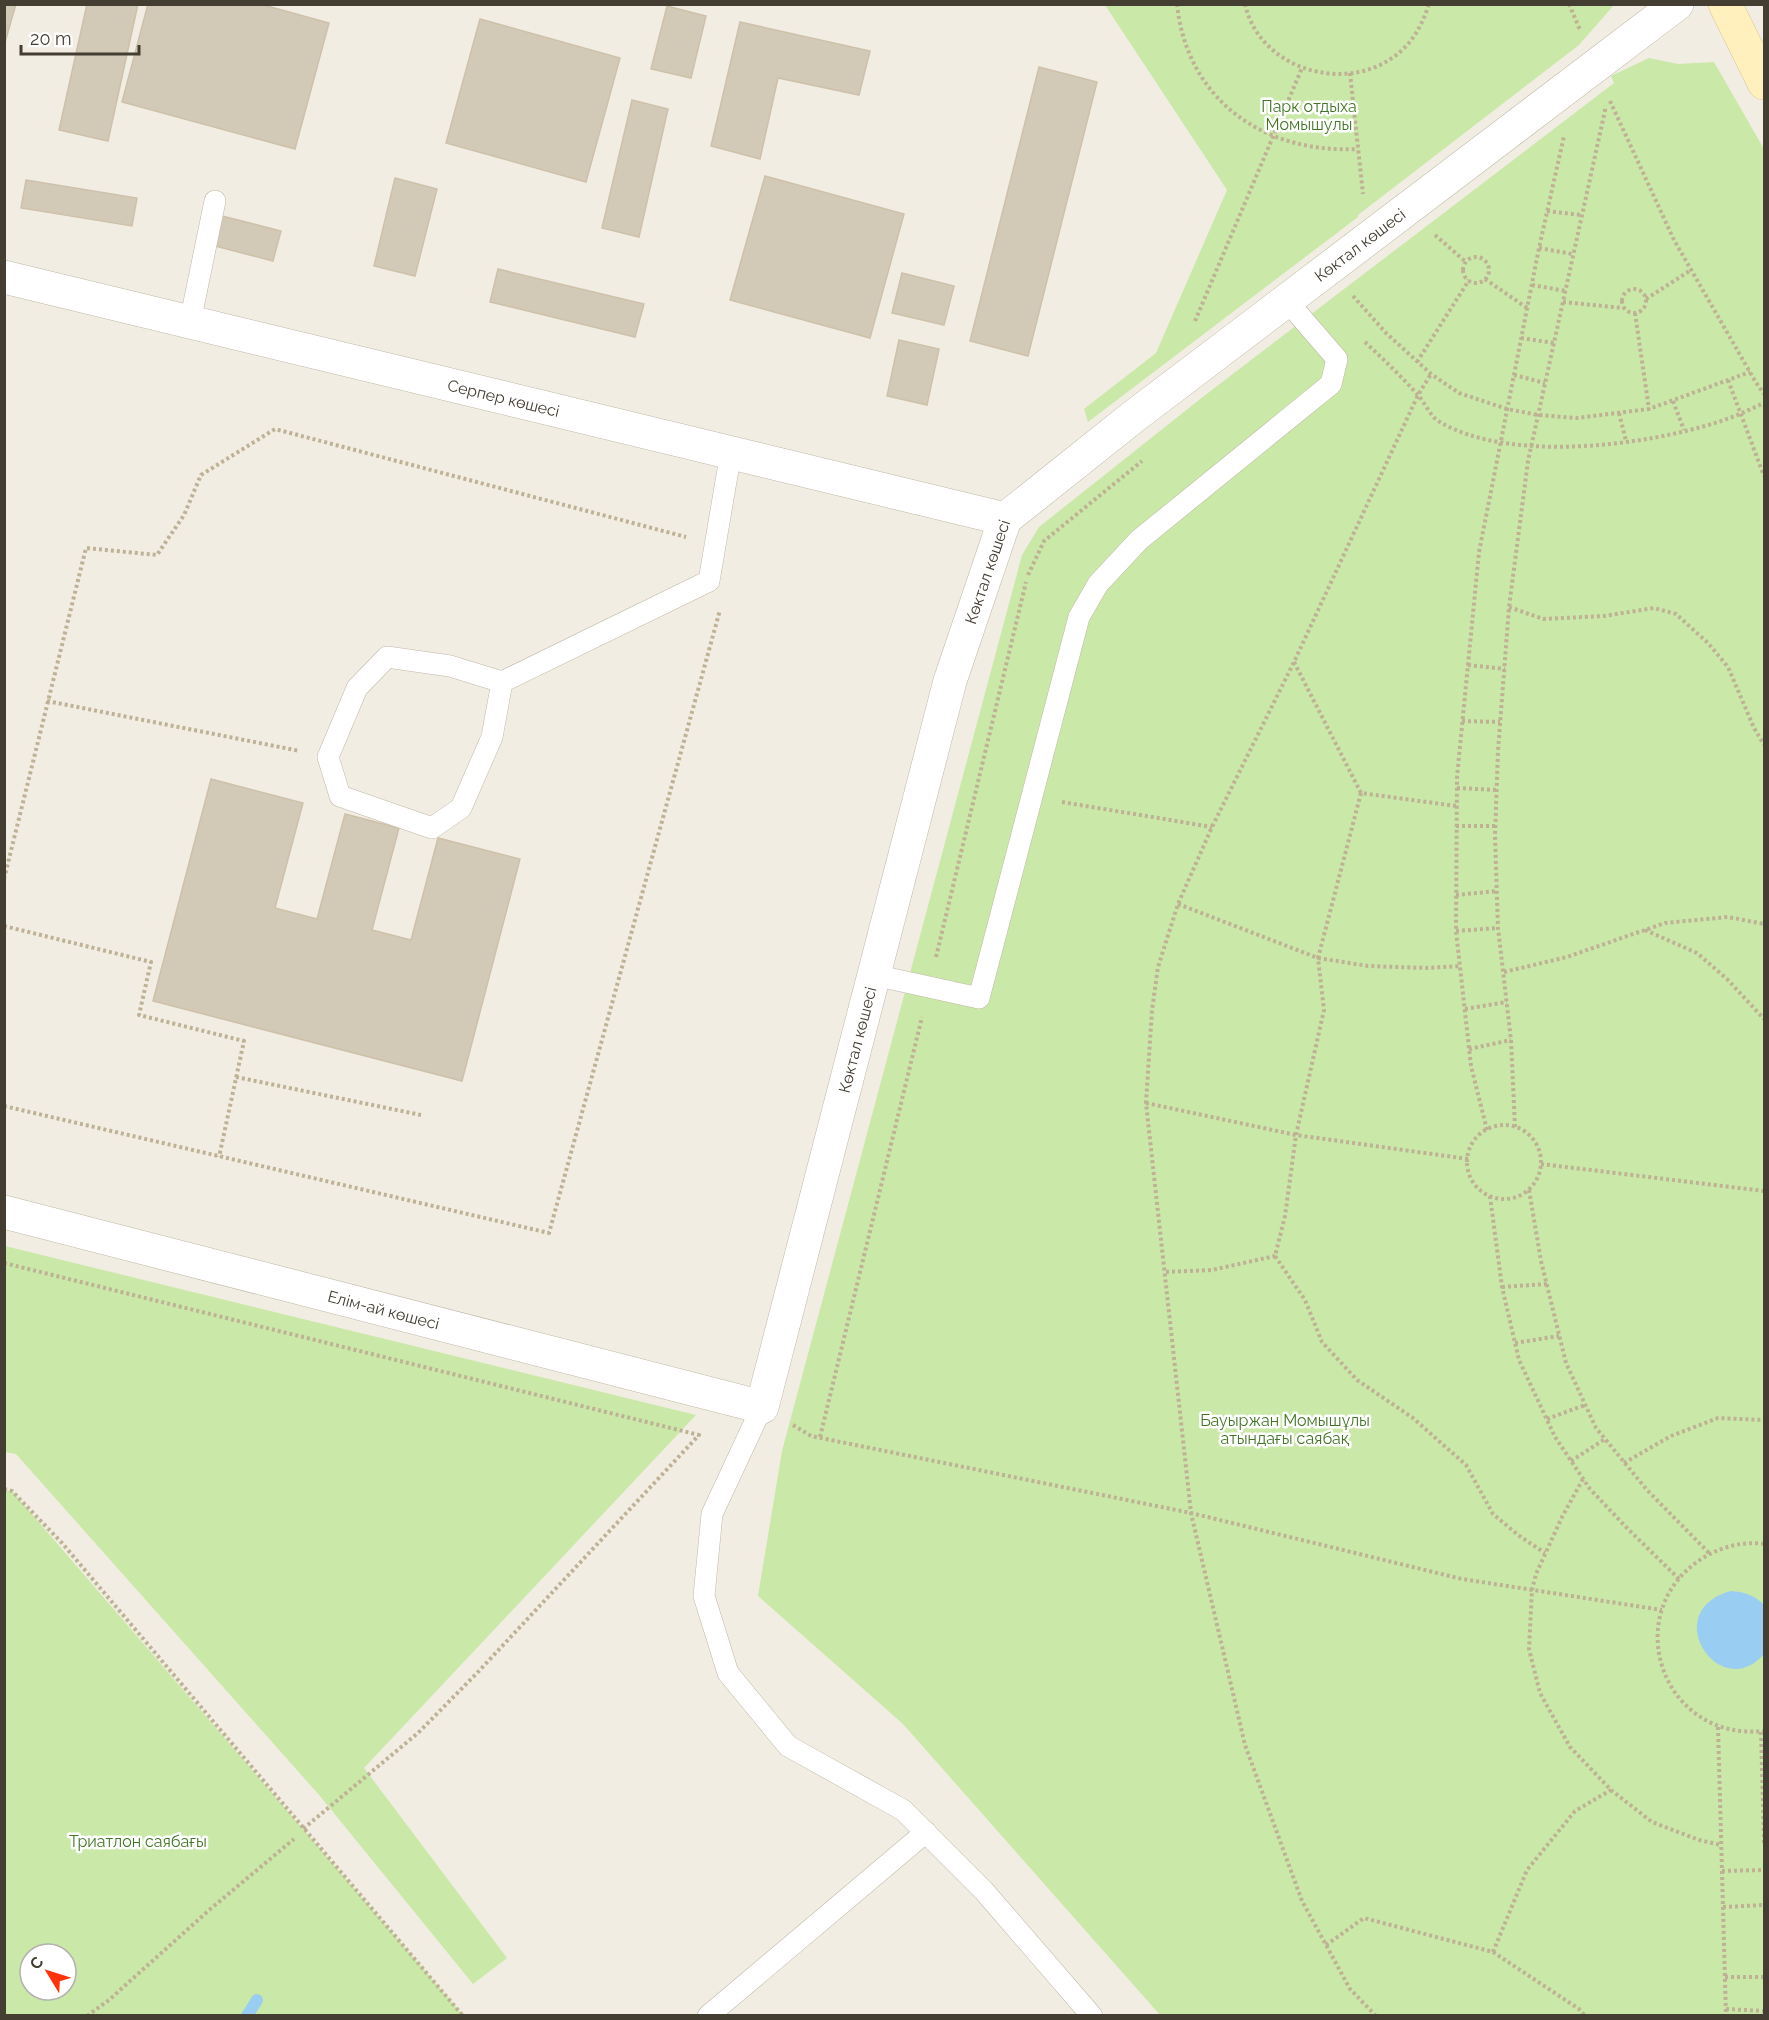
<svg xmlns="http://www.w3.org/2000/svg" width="1769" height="2020" font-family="Raleway,sans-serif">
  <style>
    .green { fill: #cae8a8; fill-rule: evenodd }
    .water { fill: #9acdf2 }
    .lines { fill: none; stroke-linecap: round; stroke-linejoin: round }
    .stream { stroke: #9acdf2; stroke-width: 12 }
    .building { fill: #d3c9b7; stroke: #cec1aa; stroke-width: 1.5 }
    .lane-casing { stroke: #c0b8a7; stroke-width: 22 }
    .street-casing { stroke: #c0b8a7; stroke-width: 34 }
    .secondary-casing { stroke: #d7c591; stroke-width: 34 }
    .path { stroke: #bfb195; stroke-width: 4; stroke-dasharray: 3 3; stroke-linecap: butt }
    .lane { stroke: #fff; stroke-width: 21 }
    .street { stroke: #fff; stroke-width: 33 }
    .secondary { stroke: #fff0be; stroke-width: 33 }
    .labels { text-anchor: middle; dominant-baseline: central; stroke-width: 5; stroke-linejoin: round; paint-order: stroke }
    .park-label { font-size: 16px; fill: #427625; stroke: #fff }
    .street-label { font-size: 16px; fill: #433d32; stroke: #fff }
  </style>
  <rect width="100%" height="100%" fill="#f2ede2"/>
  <path class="green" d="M1105 5H1614L1579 45 1358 215V217L1088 422 1084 409 1156 353 1227 190Z
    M1649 58 1678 64 1714 62 1764 149V2015H1160L903 1724 758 1596 782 1451 1022 555 1039 527 1204 396 1614 83 1611 76Z
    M5 1246 696 1415 364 1768 507 1958 473 1984 320 1796 16 1454 5 1452Z
    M4 1490 12 1491 463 2015H5ZM30 1954H66V1990H30Z"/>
  <path class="water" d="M1731 1591C1745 1592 1754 1595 1764 1605V1654C1720 1705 1657 1611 1731 1591Z"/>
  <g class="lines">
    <path class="stream" d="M247 2016 257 2000"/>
  </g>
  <path class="building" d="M4 4H16L4 46Z
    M87 4H138L108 141 59 130Z
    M148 4H260L329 23 295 149 122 102Z
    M667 6 706 16 691 78 651 69Z
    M480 19 620 58 586 182 446 143Z
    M740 22 870 51 859 95 778 78 760 159 711 146Z
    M1039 67 1097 82 1028 356 970 341Z
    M632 100 668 109 639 237 602 228Z
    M765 176 904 214 870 338 730 300Z
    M395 178 437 189 415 276 374 266Z
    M26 180 137 198 132 226 21 208Z
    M222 216 281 231 273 261 215 246Z
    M498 269 644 304 635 337 490 302Z
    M902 273 954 286 944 325 892 313Z
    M899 340 939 349 927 405 887 396Z
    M211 779 303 803 275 908 317 919 345 814 399 828 372 930 411 940 438 838 520 859 462 1081 153 1001Z"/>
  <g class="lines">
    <defs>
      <path id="lane" d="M190 322 215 201
        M502 682 492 737 461 808 432 828 340 796 328 757 357 688 387 657 450 666 502 682 709 581 731 452
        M874 975 979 998 1079 617 1098 584 1139 540 1331 384 1337 359 1287 301
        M762 1407 712 1514 704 1596 728 1673 788 1746 903 1810 984 1891 1092 2016
        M708 2016 926 1832"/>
      <g id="street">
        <path id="s1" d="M4 277 1005 519"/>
        <path id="s2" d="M4 1212 762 1407 950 681 1005 519 1133 417 1677 4"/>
      </g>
      <path id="secondary" d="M1725 4 1764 83"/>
    </defs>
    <use href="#lane" class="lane-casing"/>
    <use href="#street" class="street-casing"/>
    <use href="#secondary" class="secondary-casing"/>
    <path class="path" d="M1177 4C1187 101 1265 154 1358 149
      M1245 4C1260 72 1351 96 1401 51 1415 39 1423 22 1429 4
      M1569 4 1580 30
      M1350 73 1363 194
      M1610 101 1674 240 1755 381 1764 394
      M1547 211 1581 215
      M1435 235 1466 262
      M1539 248 1572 254
      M1463 270a13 13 0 1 1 26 0a13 13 0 1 1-26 0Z
      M1485 279 1527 308
      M1532 285 1566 291
      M1622 301a12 12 0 1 1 24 0a12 12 0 1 1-24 0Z
      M1353 296 1386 333 1431 374 1459 393 1507 409 1538 415 1577 418 1649 409 1750 372
      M1646 299 1691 270
      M1563 302 1623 308
      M1635 313 1649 409
      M1195 321 1302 68
      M1521 338 1554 343
      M1365 342C1383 359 1401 376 1417 394 1425 402 1430 417 1440 422 1509 463 1644 446 1718 422 1734 417 1749 410 1764 403
      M1417 362 1469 280
      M1514 375 1545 383
      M1728 380 1764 476
      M1673 401 1684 430
      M1619 413 1626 441
      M1028 575 1044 541 1142 461
      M1509 607 1543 619 1604 616 1654 608 1676 614 1708 643 1728 667 1754 728 1764 745
      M1294 662 1361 793 1456 806
      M1468 665 1505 669
      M47 701 300 751
      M1462 721 1500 722
      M1457 788 1497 790
      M1361 793 1318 958 1324 1010 1296 1135 1285 1216 1275 1256 1305 1300 1322 1342 1357 1380 1413 1418 1466 1465 1493 1514 1518 1535 1545 1553
      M1062 802 1212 827
      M1456 826H1495
      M4 879 86 548 157 555 184 515 201 475 275 429 686 537
      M1456 895 1497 891
      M1178 904 1318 958 1368 966 1426 968 1460 966
      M4 926 151 962 139 1015 244 1041 219 1157
      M1645 930 1697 953 1727 979 1764 1019
      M1456 931 1498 928
      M936 957 1026 582
      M1504 972 1567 957 1665 923 1728 917 1764 924
      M1465 1009 1507 1002
      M1469 1049 1511 1040
      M236 1077 421 1115
      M1146 1103 1296 1135 1468 1159
      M4 1106 549 1233 720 610
      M1467 1162a37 37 0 1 1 74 0a37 37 0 1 1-74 0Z
      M1515 1127 1511 1040 1498 928 1495 836 1498 751 1509 607 1528 461 1606 106
      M1487 1130 1471 1066 1456 931 1457 777 1479 552 1539 248 1564 136
      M1541 1164 1764 1191
      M1529 1190 1541 1261 1566 1363 1596 1428 1647 1490 1710 1554
      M1490 1196 1502 1287 1519 1360 1555 1437 1590 1489 1626 1527 1679 1579
      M4 1263 699 1435 478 1672 418 1733 303 1829
      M1166 1272 1212 1270 1275 1256
      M1502 1287 1547 1284
      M1515 1343 1559 1336
      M1547 1419 1585 1405
      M793 1425 811 1436 1191 1513 1462 1579 1662 1610
      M820 1437 922 1017
      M1571 1461 1605 1439
      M1624 1463 1671 1436 1718 1418 1764 1420
      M1583 1479 1562 1517 1536 1574 1532 1590 1529 1649 1540 1693 1570 1747 1611 1790 1652 1822 1699 1840 1721 1845
      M4 1489 12 1491 62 1543 463 2016
      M1764 1544C1745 1541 1725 1546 1708 1555 1616 1606 1659 1742 1764 1731
      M1718 1727 1726 2016
      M1761 1732 1764 1845
      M1722 1871 1764 1870
      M1723 1907 1764 1905
      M1326 1945 1364 1918 1493 1952 1579 2009 1585 2016
      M1493 1952 1527 1870 1575 1811 1611 1790
      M1725 1977H1764
      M1726 2009 1764 2011
      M87 2016 109 2000 208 1911 294 1839
      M1376 2016 1350 1989 1302 1901 1245 1745 1191 1513 1146 1103 1152 1010 1158 967 1178 904 1212 827 1294 662 1418 395 1431 374"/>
    <use href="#lane" class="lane"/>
    <use href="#street" class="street"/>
    <use href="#secondary" class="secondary"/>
  </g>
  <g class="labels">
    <g class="park-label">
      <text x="1309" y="106">Парк отдыха<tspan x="1309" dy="18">Момышулы</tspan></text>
      <text x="1285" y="1420">Бауыржан Момышұлы<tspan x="1285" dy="18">атындағы саябақ</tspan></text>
      <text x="138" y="1841">Триатлон саябағы</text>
    </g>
    <g class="street-label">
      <text stroke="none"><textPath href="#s2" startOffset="2152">Көктал көшесі</textPath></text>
      <text stroke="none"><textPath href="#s1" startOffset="514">Серпер көшесі</textPath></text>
      <text stroke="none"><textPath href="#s2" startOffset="1648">Көктал көшесі</textPath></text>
      <text stroke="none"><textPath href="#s2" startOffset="1162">Көктал көшесі</textPath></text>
      <text stroke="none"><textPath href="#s2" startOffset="392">Елім-ай көшесі</textPath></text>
    </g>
  </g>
  <rect width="1769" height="2020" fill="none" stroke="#433d32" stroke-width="12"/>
  <g transform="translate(48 1972) rotate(308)"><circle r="28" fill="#ffffff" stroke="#b4b1ad" stroke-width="1.5"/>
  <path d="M0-4.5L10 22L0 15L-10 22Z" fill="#ff330b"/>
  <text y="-9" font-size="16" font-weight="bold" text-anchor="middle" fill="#433d32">С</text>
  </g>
  <path d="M21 45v9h118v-9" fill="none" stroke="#433d32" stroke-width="3"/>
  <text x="30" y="45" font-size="18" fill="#433d32" stroke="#ffffff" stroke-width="4.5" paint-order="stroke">20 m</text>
</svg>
